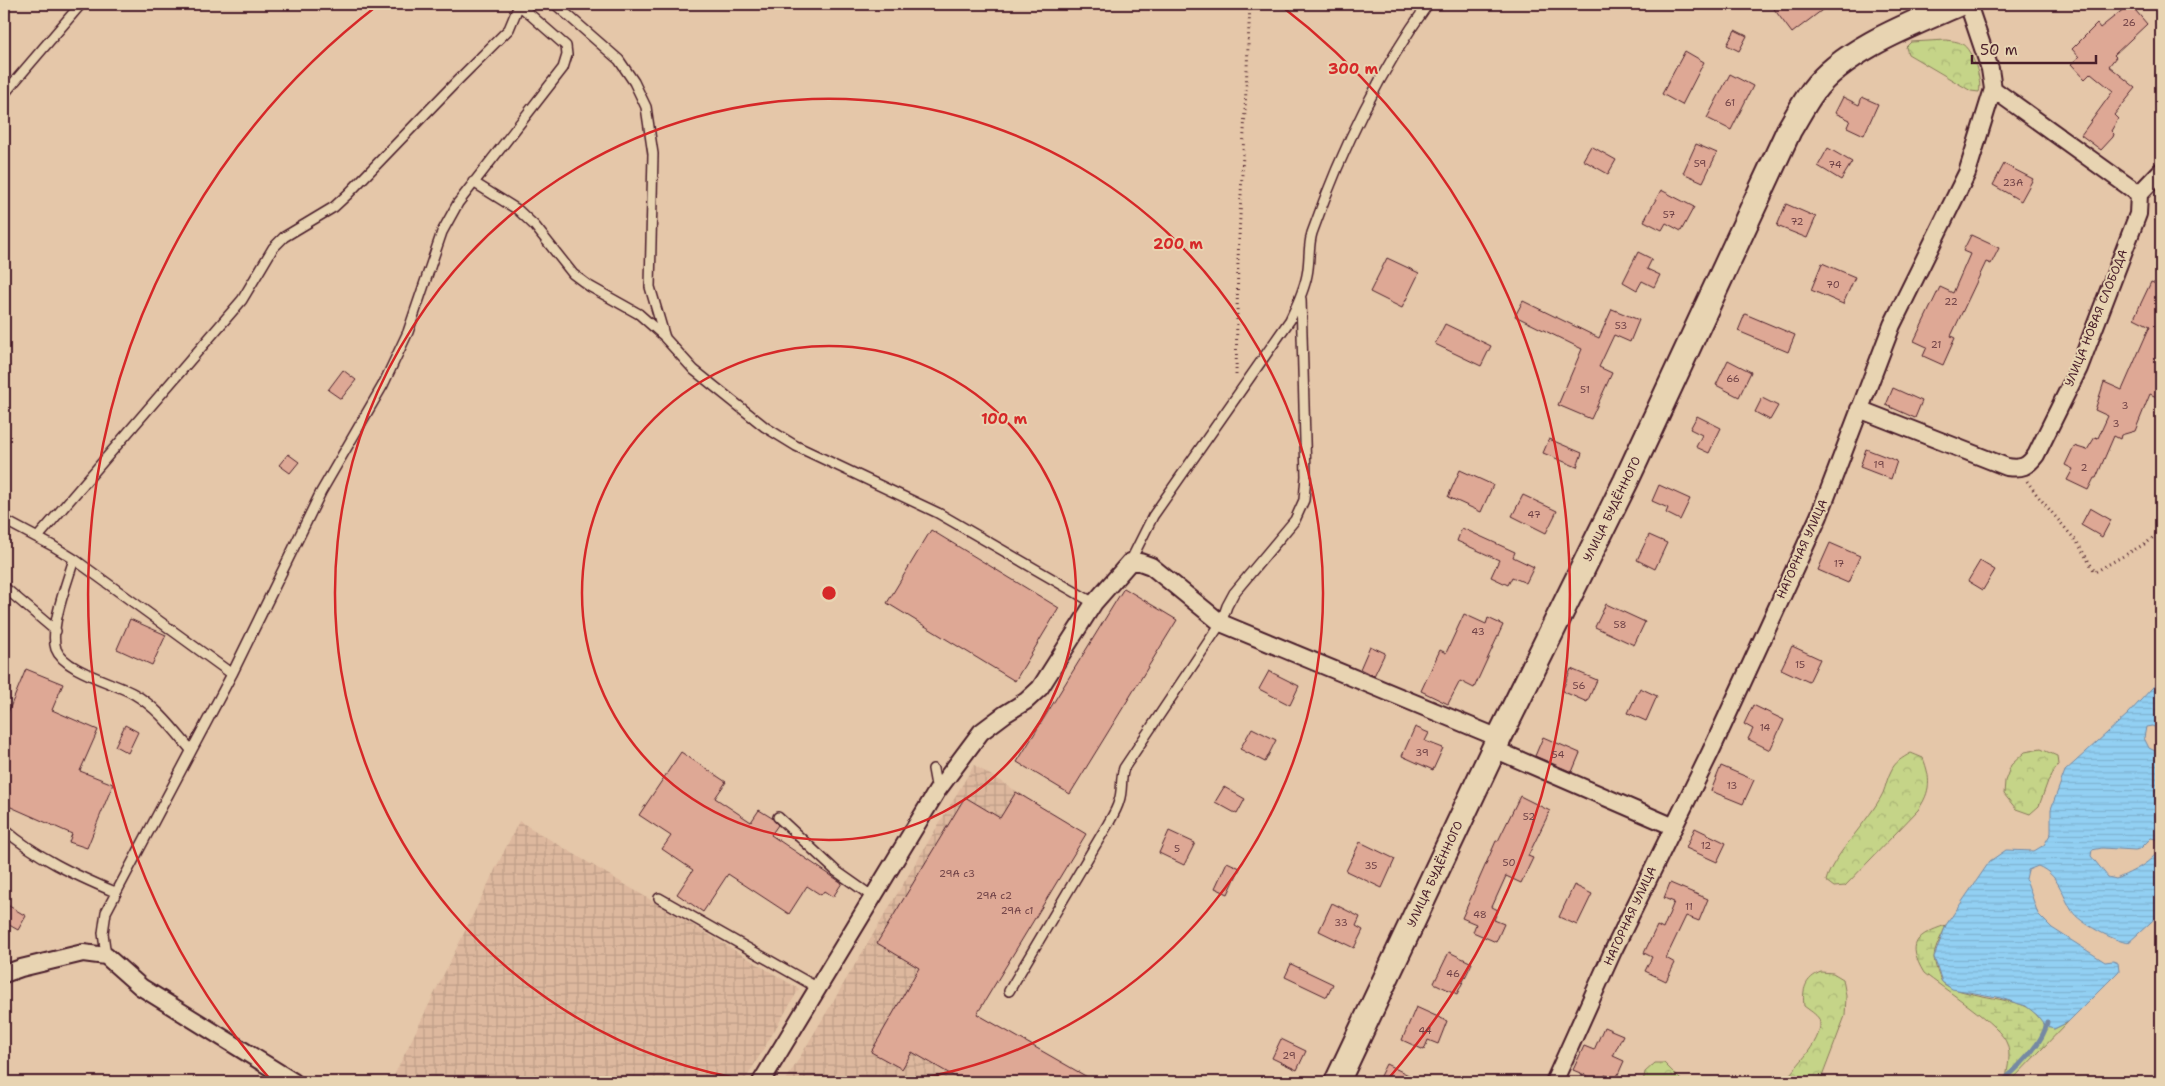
<svg xmlns="http://www.w3.org/2000/svg" width="2165" height="1086" font-family="'Shantell Sans',sans-serif">
  <style>
    .industrial { fill: url(#industrial-grid) }
    .forest { fill: url(#forest-crowns); stroke: #887a5a }
    .wetland { fill: url(#wetland-marsh); stroke: #887a5a }
    .water { fill: url(#water-rules); stroke: #7589a3 }
    .lines { fill: none; stroke-linecap: round; stroke-linejoin: round }
    .stream { stroke: #7589a3; stroke-width: 5 }
    .building { fill: #dea895; stroke: #4a1f2b }
    .lane-casing { stroke: #4a1f2b; stroke-width: 12 }
    .street-casing { stroke: #4a1f2b; stroke-width: 20 }
    .secondary-casing { stroke: #4a1f2b; stroke-width: 28 }
    .path { stroke: #4a1f2b; stroke-width: 3; stroke-dasharray: 1 4; stroke-linecap: butt }
    .lane { stroke: #e8d4b2; stroke-width: 9 }
    .street { stroke: #e8d4b2; stroke-width: 16 }
    .secondary { stroke: #e8d4b2; stroke-width: 24 }
    .ring { fill: none; stroke: #d62828; stroke-width: 2.5 }
    .labels { text-anchor: middle; dominant-baseline: central; stroke-width: 4; stroke-linejoin: round; paint-order: stroke }
    .number-label { font-size: 10px; fill: #6f4146 }
    .street-label { font-size: 12px; fill: #4a1f2b; stroke: #e8d4b2 }
    .centre { fill: #d62828; stroke: #e8d4b2; stroke-width: 2.5 }
    .ring-label { font-size: 15px; text-anchor: middle; font-weight: bold; fill: #d62828; stroke: #e8d4b2; stroke-width: 4; stroke-linejoin: round; paint-order: stroke }
  </style>
  <defs>
    <pattern id="industrial-grid" width="8" height="8" patternUnits="userSpaceOnUse" patternTransform="scale(1.25)"><rect width="8" height="8" fill="#ddb89e"/><path d="M0 4h8M4 0v8" fill="none" stroke="#bf9e88"/></pattern>
    <pattern id="forest-crowns" width="20" height="18" patternUnits="userSpaceOnUse" patternTransform="scale(1.25)"><rect width="20" height="18" fill="#c5d488"/><path d="M2 6a3 3 0 1 1 6 0M12 15a3 3 0 1 1 6 0" fill="none" stroke="#abb676"/></pattern>
    <pattern id="wetland-marsh" width="20" height="14" patternUnits="userSpaceOnUse" patternTransform="scale(1.25)"><rect width="20" height="14" fill="#c5d488"/><path d="M1 5h8M5 5V1M11 12h8M15 12V8" fill="none" stroke="#abb676"/></pattern>
    <pattern id="water-rules" width="6" height="5" patternUnits="userSpaceOnUse" patternTransform="scale(1.25)"><rect width="6" height="5" fill="#92d0f3"/><path d="M0 2.5h6" fill="none" stroke="#7fb2d0"/></pattern>
  </defs>
  <rect width="100%" height="100%" fill="#e5c7a9"/>
  <filter id="ink" filterUnits="userSpaceOnUse"><feTurbulence type="fractalNoise" baseFrequency=".02" numOctaves="2"/><feDisplacementMap in="SourceGraphic" scale="10" xChannelSelector="R" yChannelSelector="G"/><feConvolveMatrix kernelMatrix="1 2 1 2 8 2 1 2 1" color-interpolation-filters="sRGB"/></filter>
  <g filter="url(#ink)">
    <path class="industrial" d="M974 765 1086 834 977 1014 1096 1082H785Z
      M519 821 799 989 744 1082H391Z"/>
    <path class="forest" d="M1946 40C1951 41 1958 41 1962 44 1972 49 1983 81 1979 92L1971 91 1908 54 1906 47 1911 42Z
      M2041 749 2057 756 2058 765 2048 781 2039 806 2030 814 2016 809 2004 794 2005 781 2011 765 2025 752Z
      M1911 753 1923 758C1931 779 1931 791 1918 810L1845 886 1834 887 1826 881C1832 856 1870 820 1883 793 1886 786 1887 778 1891 771 1895 762 1902 758 1911 753Z
      M1821 972 1833 973 1843 979 1846 996 1845 1016 1820 1082H1783C1795 1068 1826 1037 1819 1019 1816 1014 1809 1010 1804 1006 1802 990 1805 978 1821 972Z
      M1655 1063H1664L1683 1082H1643L1645 1072Z"/>
    <path class="wetland" d="M1946 925C1943 934 1934 948 1934 958 1935 964 1939 979 1943 983 1954 994 2006 998 2025 1006 2037 1011 2041 1025 2054 1029L2068 1022 2012 1080 2006 1078C2008 1066 2011 1055 2007 1044 2001 1025 1942 988 1924 973 1906 943 1916 935 1946 925Z"/>
    <path class="water" d="M2161 680V730L2152 726 2146 727 2144 738 2149 748 2161 754V840L2151 838 2140 849 2135 850 2102 848 2092 850 2091 856 2108 877 2116 879C2131 872 2160 860 2161 841V913L2128 943C2115 941 2079 923 2072 911 2061 893 2059 875 2038 866L2028 870 2026 879 2038 914 2052 928 2105 962 2113 961 2118 963 2119 971 2068 1022 2054 1029 2046 1027 2037 1015 2026 1006 1997 997 1952 989 1942 982 1934 957 1946 925 1990 861 2006 850 2034 851 2044 845 2051 833V809L2065 771 2128 714 2152 688Z"/>
    <g class="lines">
      <path class="stream" d="M2002 1082C2017 1068 2044 1043 2047 1022"/>
    </g>
    <path class="building" d="M1781 4H1830L1792 33 1774 9Z
      M2130 4 2147 24 2114 55 2116 57 2109 66 2136 88 2114 115 2118 119 2111 131 2114 134 2113 137 2101 150 2081 135 2113 91 2091 73 2085 79 2071 64 2079 57 2072 49 2097 24 2100 28Z
      M1735 30 1747 36 1739 51 1727 45Z
      M1685 51 1704 62 1682 105 1662 94Z
      M1730 74 1753 86 1731 130 1707 118Z
      M1843 97 1859 105 1862 97 1878 104 1864 135 1847 127 1850 120 1835 113Z
      M1696 144 1717 153 1703 182 1683 173Z
      M1591 146 1616 160 1608 174 1583 160Z
      M1828 148 1852 162 1841 180 1818 166Z
      M2004 164 2033 179 2021 201 1993 185Z
      M1661 190 1694 207 1681 231 1666 223 1662 230 1644 221Z
      M1786 204 1816 217 1807 238 1777 226Z
      M1971 235 1999 248 1991 264 1986 262 1951 336 1955 338 1943 365 1923 356 1927 347 1914 341 1940 287 1953 293 1970 254 1963 251Z
      M1638 252 1652 259 1647 269 1660 275 1654 287 1642 281 1637 290 1623 282Z
      M1387 258 1419 273 1402 308 1370 292Z
      M1822 263 1855 277 1843 304 1811 290Z
      M2151 282 2161 286V399L2150 394 2135 431 2121 435 2120 439 2114 436 2096 478H2094L2088 490 2067 480 2073 469 2065 465 2074 446 2087 450 2095 437 2098 438 2108 416 2095 410 2104 382 2122 390 2150 326 2134 318Z
      M1523 301 1599 338 1612 309 1639 320 1630 342 1614 335 1599 367 1612 373 1591 419 1558 405 1582 349 1515 316Z
      M1745 314 1795 335 1788 352 1738 331Z
      M1445 324 1491 346 1481 366 1435 344Z
      M1728 360 1751 372 1739 397 1716 385Z
      M343 370 356 380 341 399 328 390Z
      M1893 388 1922 401 1915 418 1886 405Z
      M1762 398 1778 406 1770 420 1755 412Z
      M1697 416 1721 428 1709 453 1696 447 1702 435 1690 429Z
      M1549 439 1582 453 1577 467 1543 453Z
      M1866 449 1897 461 1891 479 1860 467Z
      M288 454 299 462 290 473 279 465Z
      M1460 470 1493 485 1481 512 1448 497Z
      M1659 485 1690 499 1680 520 1666 513 1668 508 1652 501Z
      M1523 495 1557 511 1546 533 1512 516Z
      M2090 508 2111 520 2102 537 2081 525Z
      M1462 528 1515 552 1513 557 1534 567 1526 583 1512 577 1508 585 1491 577 1499 560 1457 541Z
      M931 530 1059 608 1015 681 887 603Z
      M1649 535 1667 543 1655 569 1637 560Z
      M1830 543 1860 556 1848 583 1818 570Z
      M1980 561 1995 570 1983 590 1968 581Z
      M1124 588 1177 620 1070 794 1017 762Z
      M1606 604 1645 622 1634 645 1595 627Z
      M1464 614 1486 624 1488 618 1503 625 1474 688 1460 681 1448 704 1421 691 1440 650 1446 653Z
      M130 619 166 635 152 665 117 649Z
      M1370 646 1385 653 1374 676 1360 669Z
      M1792 646 1820 659 1809 682 1781 669Z
      M26 669 63 684 52 710 98 730 80 771 113 784 87 848 69 842 72 834 4 804V722Z
      M1571 669 1597 680 1587 702 1562 691Z
      M1269 671 1299 686 1290 705 1259 689Z
      M1640 688 1657 696 1646 721 1628 713Z
      M1753 705 1784 720 1770 750 1748 739 1753 729 1744 724Z
      M125 725 138 732 128 753 115 746Z
      M1415 727 1429 733 1425 741 1443 748 1433 770 1402 756Z
      M1252 728 1276 740 1265 762 1240 749Z
      M1543 737 1580 753 1572 772 1535 756Z
      M681 752 726 782 715 798 751 822 759 810 772 818 778 825 771 835 842 883 833 897 824 891 821 895 807 886 789 914 728 874 703 912 677 894 693 870 662 849 671 836 639 815Z
      M1721 766 1754 780 1743 804 1711 791Z
      M1224 787 1245 799 1237 814 1215 802Z
      M1016 792 1086 834 977 1014 1096 1082H964L912 1052 902 1069 871 1052 919 968 877 943 965 797 1000 818Z
      M1520 796 1550 811 1528 856 1533 858 1521 883 1506 876 1492 907 1498 910 1494 920 1504 924 1496 942 1473 932 1476 924 1462 918 1496 841H1498Z
      M1695 828 1726 843 1717 862 1686 848Z
      M1169 831 1195 843 1184 865 1159 853Z
      M1360 842 1395 859 1382 888 1346 871Z
      M1227 862 1240 868 1228 894 1215 888Z
      M1670 883 1708 899 1699 921 1686 916 1666 958 1675 963 1666 981 1645 971 1652 957 1644 953 1657 926 1663 929 1674 902 1664 898Z
      M1574 885 1592 894 1577 925 1559 917Z
      M4 903 26 916 18 930 4 922Z
      M1332 903 1360 917 1356 926 1363 930 1354 948 1319 931Z
      M1449 952 1472 963 1457 994 1434 983Z
      M1291 964 1333 984 1327 997 1285 977Z
      M1416 1007 1447 1021 1438 1044 1428 1040 1424 1050 1402 1040Z
      M1604 1027 1623 1035 1613 1056 1624 1061 1616 1079 1605 1075 1602 1082 1573 1070 1584 1046 1594 1050Z
      M1281 1039 1306 1051 1297 1070 1272 1058Z
      M1386 1064 1423 1082H1377Z"/>
    <g class="lines">
      <defs>
        <path id="lane" d="M555 4 619 60 634 82 646 107 653 154 650 287 665 338 694 370 765 427 796 446 938 513 1094 603
          M4 94 81 4
          M473 182 518 210 535 226 573 274 589 286 639 314 665 337
          M4 520 53 546 74 559 232 674 106 912 103 933 106 956
          M38 537 242 300 273 248 284 237 334 207 348 194 457 81 509 29 519 5
          M74 559C68 580 49 628 56 649 64 671 115 683 134 694 158 708 174 730 191 750
          M1130 562 1153 516 1290 320C1297 305 1304 291 1307 275 1310 261 1308 246 1312 233 1340 154 1379 72 1428 4
          M4 587 56 631
          M232 674 321 492 383 385 408 332 442 232 458 203 563 68 567 55 566 46 518 4
          M933 769 937 791
          M778 817 836 871 873 897
          M4 829C36 857 75 875 115 892
          M659 898 818 988
          M1009 991 1108 824C1112 817 1117 809 1119 801 1123 790 1120 779 1124 768L1221 623 1227 606 1234 593 1295 520 1304 500 1306 476 1301 299"/>
        <path id="street" d="M1993 89 2139 194
          M1859 409 2007 467C2022 469 2027 467 2036 455L2079 368 2138 214 2139 194 2161 171
          M1494 749 1672 826
          M4 974 21 968 83 953 106 956 141 987 294 1082
          M761 1082 937 791 981 732 1005 714 1026 701 1040 688 1094 603 1130 562H1140L1151 566 1221 623 1499 738
          M1554 1082 1613 951 1711 751 1819 516 1892 325 1967 173 1993 89 1990 69 1968 4"/>
        <path id="secondary" d="M1337 1082 1499 738 1626 481 1789 130C1797 117 1804 103 1813 91 1843 50 1912 24 1958 4"/>
      </defs>
      <use href="#lane" class="lane-casing"/>
      <use href="#street" class="street-casing"/>
      <use href="#secondary" class="secondary-casing"/>
      <path class="path" d="M1236 375 1238 259 1250 4
        M2027 481 2037 495 2077 542 2095 572 2148 542 2161 530"/>
      <use href="#lane" class="lane"/>
      <use href="#street" class="street"/>
      <use href="#secondary" class="secondary"/>
    </g>
  </g>
  <g class="ring">
    <circle cx="829" cy="593" r="247"/>
    <path d="M760 1082A494 494 0 1 1 898 1082"/>
    <path d="M270 1079A741 741 0 0 1 378 5M1280 5A741 741 0 0 1 1388 1079"/>
  </g>
  <g class="labels">
    <g class="number-label">
      <text x="2129" y="22">26</text>
      <text x="1730" y="102">61</text>
      <text x="1700" y="163">59</text>
      <text x="1835" y="164">74</text>
      <text x="2013" y="182">23А</text>
      <text x="1669" y="214">57</text>
      <text x="1797" y="221">72</text>
      <text x="1833" y="284">70</text>
      <text x="1951" y="301">22</text>
      <text x="1621" y="325">53</text>
      <text x="1936" y="344">21</text>
      <text x="1733" y="378">66</text>
      <text x="1585" y="389">51</text>
      <text x="2125" y="405">3</text>
      <text x="2116" y="423">3</text>
      <text x="1879" y="464">19</text>
      <text x="2084" y="467">2</text>
      <text x="1534" y="514">47</text>
      <text x="1839" y="563">17</text>
      <text x="1620" y="624">58</text>
      <text x="1478" y="631">43</text>
      <text x="1800" y="664">15</text>
      <text x="1579" y="685">56</text>
      <text x="1765" y="727">14</text>
      <text x="1422" y="752">39</text>
      <text x="1558" y="754">54</text>
      <text x="1732" y="785">13</text>
      <text x="1529" y="816">52</text>
      <text x="1706" y="845">12</text>
      <text x="1177" y="848">5</text>
      <text x="1509" y="862">50</text>
      <text x="1371" y="865">35</text>
      <text x="957" y="873">29А с3</text>
      <text x="994" y="895">29А с2</text>
      <text x="1689" y="906">11</text>
      <text x="1017" y="910">29А с1</text>
      <text x="1480" y="914">48</text>
      <text x="1341" y="922">33</text>
      <text x="1453" y="973">46</text>
      <text x="1425" y="1030">44</text>
      <text x="1289" y="1055">29</text>
    </g>
    <g class="street-label">
      <text transform="translate(2096 318) rotate(-68)">УЛИЦА НОВАЯ СЛОБОДА</text>
      <text transform="translate(1612 509) rotate(-64)">УЛИЦА БУДЁННОГО</text>
      <text transform="translate(1802 549) rotate(-66)">НАГОРНАЯ УЛИЦА</text>
      <text transform="translate(1435 874) rotate(-65)">УЛИЦА БУДЁННОГО</text>
      <text transform="translate(1630 916) rotate(-65)">НАГОРНАЯ УЛИЦА</text>
    </g>
  </g>
  <circle cx="829" cy="593" r="8" class="centre"/>
  <g class="ring-label">
    <text x="1353" y="74">300 m</text>
    <text x="1178" y="249">200 m</text>
    <text x="1004" y="424">100 m</text>
  </g>
  <rect width="2165" height="1086" fill="none" stroke="#e8d4b2" stroke-width="20"/>
  <rect x="10" y="10" width="2145" height="1066" fill="none" stroke="#4a1f2b" stroke-width="2" filter="url(#ink)"/>
  <path d="M1972 55v8h124v-8" fill="none" stroke="#4a1f2b" stroke-width="2.5"/>
  <text x="1980" y="55" font-size="15" fill="#4a1f2b" stroke="#e8d4b2" stroke-width="4" paint-order="stroke">50 m</text>
</svg>
